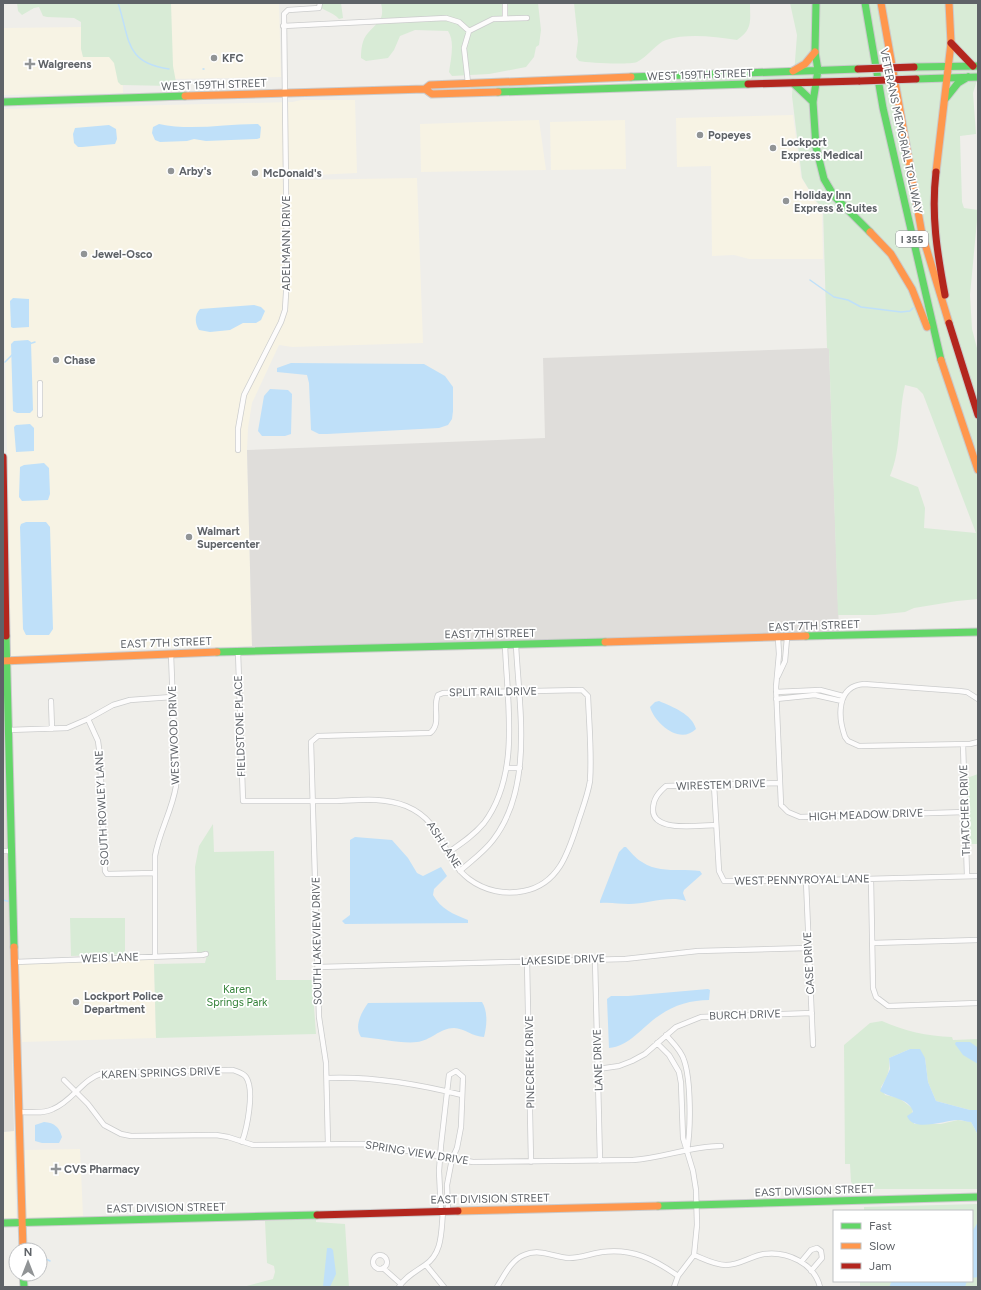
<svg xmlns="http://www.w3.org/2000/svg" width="981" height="1290" font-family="Figtree,sans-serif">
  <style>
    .commercial { fill: #f7f3e4 }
    .industrial { fill: #dfddda }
    .education { fill: #e2e0da }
    .green { fill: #d8ebd6; fill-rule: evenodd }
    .water { fill: #bfe0f9 }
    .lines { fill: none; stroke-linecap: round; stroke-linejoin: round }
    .stream { stroke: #bfe0f9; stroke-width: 1.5 }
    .street-casing { stroke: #cbcccc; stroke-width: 6 }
    .fast-casing { stroke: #cacacb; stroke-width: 9 }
    .slow-casing { stroke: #cacacb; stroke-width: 9 }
    .jam-casing { stroke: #cacacb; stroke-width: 9 }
    .street { stroke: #fdfcfc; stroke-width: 4.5 }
    .fast { stroke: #63d668; stroke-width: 7 }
    .slow { stroke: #ff974d; stroke-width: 7 }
    .jam { stroke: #b3261e; stroke-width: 7 }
    .jam-bridge-casing { stroke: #cacacb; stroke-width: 9; stroke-linecap: butt }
    .jam-bridge { stroke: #b3261e; stroke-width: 7 }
    .poi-dot { fill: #919496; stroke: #fff; stroke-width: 1.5 }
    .labels { text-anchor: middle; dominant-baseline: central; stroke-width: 3.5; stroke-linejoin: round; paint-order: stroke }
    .shield { fill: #fff; stroke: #8f9295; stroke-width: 1 }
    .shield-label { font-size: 10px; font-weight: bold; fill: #5f6368 }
    .poi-label { font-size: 11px; font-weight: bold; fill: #5f6368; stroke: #fff; text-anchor: start }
    .street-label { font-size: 11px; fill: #5f6368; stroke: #fff }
    .park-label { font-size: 11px; fill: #348238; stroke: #fff }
  </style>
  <rect width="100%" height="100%" fill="#efeeea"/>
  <path class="commercial" d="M169 3H279L281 77 170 79Z
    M82 27 122 52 123 93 3 95V28Z
    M301 100H355L357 173 294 176V180L417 178 423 343 292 347 279 345 252 403 248 428 247 450 252 646 159 648 11 658 3 254V109L292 102Z
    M793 115 801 177 822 212 823 259H749L734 255 712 256 711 166 677 167 676 118Z
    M539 120 546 170 421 172 420 124Z
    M625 120 626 169 551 170 550 122Z
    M154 959 156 1038 22 1042 18 963Z
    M14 1131 16 1218 3 1219V1132Z
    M80 1149 83 1216 24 1218 23 1150Z"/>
  <path class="industrial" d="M829 348 839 631 552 641 252 646 247 450 545 438 543 358Z"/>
  <path class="education" d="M3 677 14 1131 3 1132Z"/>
  <path class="green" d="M17 3H171L173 66 176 82 172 86 121 85 118 82 114 63 109 57H83L81 49V22L74 18 47 17 43 16 39 7 34 8 22 15 18 11Z
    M317 3H341L343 18 339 19C332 11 321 11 317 3Z
    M381 3H538L541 30 539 45 536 47 534 57 526 67 489 74 452 76 449 72C451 59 455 41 448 31L415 30 400 36 394 50 388 58 366 61 361 58C361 50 362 39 368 33 378 21 385 21 381 3Z
    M574 3H750C750 21 753 29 737 40 714 37 689 33 666 40 657 43 647 57 637 62 629 65 588 63 579 61L576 57 578 41Z
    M790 3H978V77L973 93 976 134 960 136 962 202 964 208 978 210 970 295 972 329 978 352V599L957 601 914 608 905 612 875 615H838L829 349 827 348 823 208 816 201 802 178 792 96 793 80 648 84 706 77 794 74 797 35ZM905 385 917 388 923 394 976 533 924 528 925 508 918 487 890 476C902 447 898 415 905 385Z
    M525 85 533 88H471V87Z
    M978 774V844H969L967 778Z
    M213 824 214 852 274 851 276 980H312L316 1034 156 1038 154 964 205 963 207 955H197L195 867 199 846Z
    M70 918H125V954L71 956Z
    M882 1021C904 1031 927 1036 952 1037L953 1040 978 1039V1110H970L936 1101 928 1082 925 1058 910 1049 889 1058C890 1070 888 1077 881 1087L885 1095 899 1098 912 1108 914 1124H941L958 1120 971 1122 978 1135V1189H858L851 1182 850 1164H845L844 1045 870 1023Z
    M978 1204V1287H860V1281H972V1211H864V1207Z
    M316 1219V1222L345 1224 349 1287H243L273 1279 275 1272 274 1266 267 1263 265 1221Z"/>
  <path class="water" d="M159 124C191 131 225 124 258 124L261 127 260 138 257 139 206 141 194 139 187 141 160 142 155 140 152 133 153 127Z
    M109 125 116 129 117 139 115 144 82 147H78L74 143 73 134 75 128Z
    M13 298 29 299V327L13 328 11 327 10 301Z
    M254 305 261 307 265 311 261 320 256 323H243L230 330 210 332 199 330C195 324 194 315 200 309Z
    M28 340 31 342 33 410 30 413H17L13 411 11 344 14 341Z
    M291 363 424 364 445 376 453 387V411L452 419 448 425 439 428 327 434H319L311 430 309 383 307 375 277 372V368Z
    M270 389 288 390 292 394 291 434 285 436H262L258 431 264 396Z
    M30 424 34 428V451L16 452 14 427 16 425Z
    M44 463 49 468 50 494 48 500 22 501 19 497 20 467 24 465Z
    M26 522H46L50 527 53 629 49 635H26L23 629 20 527 21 524Z
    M659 701C673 707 692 714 696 729 680 745 655 724 650 707L655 702Z
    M355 837 392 840 408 858 417 873 423 876 441 867 447 876 434 889 433 895C441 909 453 914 468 920V923L345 924 342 921 350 915V840Z
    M624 847H626C631 852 635 858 642 862 660 874 681 868 700 871L702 874 684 890 683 893 686 901C669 895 647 904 629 904 619 904 611 902 600 903V901L619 852Z
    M708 989 710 990 709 1000C692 1000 674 1005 660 1015 644 1025 629 1047 609 1048L607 999 611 996H628Z
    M482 1002C488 1011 487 1026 484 1037 473 1037 464 1028 454 1028 440 1028 430 1041 417 1042 403 1044 376 1038 361 1037 354 1026 361 1013 368 1003Z
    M956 1042H970L977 1047 978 1064 963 1055 955 1044Z
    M910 1049H920L925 1058 928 1082 936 1101 970 1110H978V1135L971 1122C967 1122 962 1120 958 1120 945 1120 913 1133 907 1116L913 1112C910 1098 889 1098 880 1091L890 1069 889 1058Z
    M44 1122C55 1123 59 1127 62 1137L59 1143H42L35 1141V1125Z
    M978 1222V1277L972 1278V1232Z
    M327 1248H331L333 1250 336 1274 330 1287H323Z
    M892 1281H967L965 1287H889Z"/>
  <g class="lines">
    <path class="stream" d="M118 3C130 38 124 63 169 69
      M203 69H204
      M810 280 834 297 848 300 861 307 901 312 910 311 913 308
      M29 344 35 342
      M5 362 13 354
      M3 900 11 902
      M27 1249 29 1250
      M40 1256 50 1261"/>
    <defs>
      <path id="street" d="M505 3V19
        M283 26 446 18 459 22 469 31 493 19 527 18
        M468 83 464 48 469 31
        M40 383V415
        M238 450V429L244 395 281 322 285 310 287 275 284 14 288 10 319 8 320 3
        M778 638 779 654 776 687 781 805 788 812 800 817 965 812
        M238 651 243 801C274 801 305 801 337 801 359 800 384 797 406 806 445 822 441 858 469 879 485 891 505 895 524 891 560 884 569 850 579 819 583 807 588 794 590 781 592 753 589 724 588 696L582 690 443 693 438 695C432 707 442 724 430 733L318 736 311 742 319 1017 326 1063 328 1144
        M778 676 785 661 787 638
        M776 692 820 690 843 696
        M776 699 815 695 842 701
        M978 699 967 692 959 691 864 684C836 686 838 717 845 737L848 741 859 746 970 744 978 742
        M51 701 52 729
        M88 719 98 741 100 756 105 871 107 874 155 873
        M8 730 67 728 88 719 113 705 130 700 172 697
        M963 744 967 876
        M507 768H520
        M714 785 719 871 724 881H789L978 876
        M716 825C701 825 653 833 653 810 653 799 658 793 666 786L780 783
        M3 851H11
        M449 852C462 843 474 835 484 823 521 774 507 702 505 645
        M460 871C471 861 484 852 493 840 534 787 519 707 516 645
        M871 879 873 988 876 997 888 1006 978 1003
        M806 881 813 1045
        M872 943 978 940
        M155 956V856C159 832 172 811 176 786L171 654
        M595 959 600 1161
        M527 961 531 1162
        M15 962 202 955 206 954
        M318 967 625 959 698 951 808 948
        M666 1035C673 1043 681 1050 684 1060 691 1080 691 1129 687 1150
        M657 1043 669 1055 679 1072 681 1083 683 1138 693 1171 696 1190 697 1225 694 1255 678 1276 674 1287
        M598 1069 619 1066 632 1061 645 1054 676 1027 701 1017 812 1013
        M327 1078C373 1076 418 1084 462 1095
        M64 1080 88 1104 104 1125 121 1134 131 1136 216 1135 228 1137 253 1145 367 1144 473 1162 633 1160C663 1158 691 1146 721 1146
        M19 1112C30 1112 44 1114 53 1109 73 1101 82 1079 103 1073L233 1070C238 1072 243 1073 246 1077 255 1090 247 1128 242 1142
        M441 1212 439 1171 441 1145 449 1075 456 1071 463 1077 461 1127 457 1148 452 1159 447 1185 448 1211
        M694 1255C704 1259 715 1265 726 1265 740 1265 751 1256 764 1254 787 1251 814 1263 820 1287
        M373 1262a7 7 0 1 1 14 0a7 7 0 1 1-14 0Z
        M801 1262 811 1250 817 1248 821 1251 822 1258 811 1271
        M426 1265 444 1287
        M383 1268 401 1284
        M399 1287C405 1277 415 1272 425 1265 443 1253 441 1231 443 1212
        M497 1287C504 1276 511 1260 524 1255 540 1248 553 1257 569 1258 580 1258 590 1254 602 1252 632 1248 654 1259 678 1276"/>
      <path id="fast" d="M816 3 815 52 818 70 813 102 816 147 824 179 834 196 870 232
        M865 3 883 108 941 360
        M914 67 978 66
        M631 77 858 69
        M916 79 978 77
        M793 83 813 102
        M498 92 748 84
        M946 98 958 83 968 77
        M3 102 185 96
        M6 636 14 947
        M806 636 978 632
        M217 652 605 642
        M658 1206 978 1197
        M3 1223 317 1215
        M23 1274 24 1287"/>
      <path id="slow" d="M881 3 922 234 949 323
        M793 71 805 64 815 52
        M425 89 430 85 631 77
        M185 96 425 89 432 94 498 92
        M936 172 951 43 949 3
        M870 232 891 254 912 289 927 327
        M941 360 978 470
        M605 642 806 636
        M3 661 217 652
        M14 947 23 1250
        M458 1211 658 1206"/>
      <path id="jam" d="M951 43 973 66
        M748 84 860 81
        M936 172C931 215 937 252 945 295
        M949 323 978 415
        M3 457 6 636
        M317 1215 458 1211"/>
    </defs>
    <use href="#street" class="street-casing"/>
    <use href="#fast" class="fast-casing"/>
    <use href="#slow" class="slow-casing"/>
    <use href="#jam" class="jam-casing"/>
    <use href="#street" class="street"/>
    <use href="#fast" class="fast"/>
    <use href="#slow" class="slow"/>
    <use href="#jam" class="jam"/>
    <defs>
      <path id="jam-bridge" d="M858 69 914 67
        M860 81 916 79"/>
    </defs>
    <use href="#jam-bridge" class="jam-bridge-casing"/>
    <use href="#jam-bridge" class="jam-bridge"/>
  </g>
  <g class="poi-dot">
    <circle cx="214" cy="58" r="4"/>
    <path d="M28 58h4v4h4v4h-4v4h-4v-4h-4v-4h4z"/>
    <circle cx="700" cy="135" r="4"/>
    <circle cx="773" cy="148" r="4"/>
    <circle cx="171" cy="171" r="4"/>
    <circle cx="255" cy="173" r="4"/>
    <circle cx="786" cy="201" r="4"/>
    <circle cx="84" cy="254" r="4"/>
    <circle cx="56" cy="360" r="4"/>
    <circle cx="189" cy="537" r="4"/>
    <circle cx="76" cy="1002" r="4"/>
    <path d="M54 1163h4v4h4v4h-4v4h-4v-4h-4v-4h4z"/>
  </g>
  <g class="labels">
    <rect class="shield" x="896" y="231" width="32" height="16" rx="3"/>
    <g class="shield-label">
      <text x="912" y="239">I 355</text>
    </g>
    <g class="poi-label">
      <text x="222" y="58">KFC</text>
      <text x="38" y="64">Walgreens</text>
      <text x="708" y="135">Popeyes</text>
      <text x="781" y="142">Lockport<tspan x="781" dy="13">Express Medical</tspan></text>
      <text x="179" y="171">Arby's</text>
      <text x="263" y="173">McDonald's</text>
      <text x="794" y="195">Holiday Inn<tspan x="794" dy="13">Express &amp; Suites</tspan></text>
      <text x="92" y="254">Jewel-Osco</text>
      <text x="64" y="360">Chase</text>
      <text x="197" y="531">Walmart<tspan x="197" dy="13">Supercenter</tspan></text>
      <text x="84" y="996">Lockport Police<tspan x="84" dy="13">Department</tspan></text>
      <text x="64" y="1169">CVS Pharmacy</text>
    </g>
    <g class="street-label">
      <text transform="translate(700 75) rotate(-2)">WEST 159TH STREET</text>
      <text transform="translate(214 85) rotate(-2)">WEST 159TH STREET</text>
      <text transform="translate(901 131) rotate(78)">VETERANS MEMORIAL TOLLWAY</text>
      <text transform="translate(286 243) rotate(-90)">ADELMANN DRIVE</text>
      <text transform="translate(814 626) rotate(-2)">EAST 7TH STREET</text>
      <text transform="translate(490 634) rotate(-1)">EAST 7TH STREET</text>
      <text transform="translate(166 643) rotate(-2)">EAST 7TH STREET</text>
      <text transform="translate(493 692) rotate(-1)">SPLIT RAIL DRIVE</text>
      <text transform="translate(240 726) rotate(-92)">FIELDSTONE PLACE</text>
      <text transform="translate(174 735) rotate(-92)">WESTWOOD DRIVE</text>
      <text transform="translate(721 785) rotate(-2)">WIRESTEM DRIVE</text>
      <text transform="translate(102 808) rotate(-93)">SOUTH ROWLEY LANE</text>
      <text transform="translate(965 810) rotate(-92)">THATCHER DRIVE</text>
      <text transform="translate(866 815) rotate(-2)">HIGH MEADOW DRIVE</text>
      <text transform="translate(444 845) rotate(57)">ASH LANE</text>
      <text transform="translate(802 880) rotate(-1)">WEST PENNYROYAL LANE</text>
      <text transform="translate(317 941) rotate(-91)">SOUTH LAKEVIEW DRIVE</text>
      <text transform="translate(110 958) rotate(-2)">WEIS LANE</text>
      <text transform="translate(563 960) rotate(-2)">LAKESIDE DRIVE</text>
      <text transform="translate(809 963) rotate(-93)">CASE DRIVE</text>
      <text transform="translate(745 1015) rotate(-2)">BURCH DRIVE</text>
      <text transform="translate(598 1060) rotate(-92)">LANE DRIVE</text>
      <text transform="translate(530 1062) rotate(-91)">PINECREEK DRIVE</text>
      <text transform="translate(161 1073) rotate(-2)">KAREN SPRINGS DRIVE</text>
      <text transform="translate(417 1153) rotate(9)">SPRING VIEW DRIVE</text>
      <text transform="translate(814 1191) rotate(-2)">EAST DIVISION STREET</text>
      <text transform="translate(490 1199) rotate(-1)">EAST DIVISION STREET</text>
      <text transform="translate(166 1208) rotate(-1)">EAST DIVISION STREET</text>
    </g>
    <g class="park-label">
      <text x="237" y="989">Karen<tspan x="237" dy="13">Springs Park</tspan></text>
    </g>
  </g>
  <rect width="981" height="1290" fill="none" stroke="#5f6368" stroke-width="8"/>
  <rect x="833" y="1210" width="140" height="72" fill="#ffffff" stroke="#bfc1c3"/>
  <rect x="841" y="1223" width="20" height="6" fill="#63d668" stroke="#bfc1c3"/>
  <text x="869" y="1230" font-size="12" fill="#5f6368">Fast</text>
  <rect x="841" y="1243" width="20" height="6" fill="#ff974d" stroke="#bfc1c3"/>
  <text x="869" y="1250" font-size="12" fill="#5f6368">Slow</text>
  <rect x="841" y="1263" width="20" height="6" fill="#b3261e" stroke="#bfc1c3"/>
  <text x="869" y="1270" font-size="12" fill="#5f6368">Jam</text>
  <g transform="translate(28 1262)"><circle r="19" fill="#ffffff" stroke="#bfc1c3"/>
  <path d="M0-3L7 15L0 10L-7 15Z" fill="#919496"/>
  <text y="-6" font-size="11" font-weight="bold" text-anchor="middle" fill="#5f6368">N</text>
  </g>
</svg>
